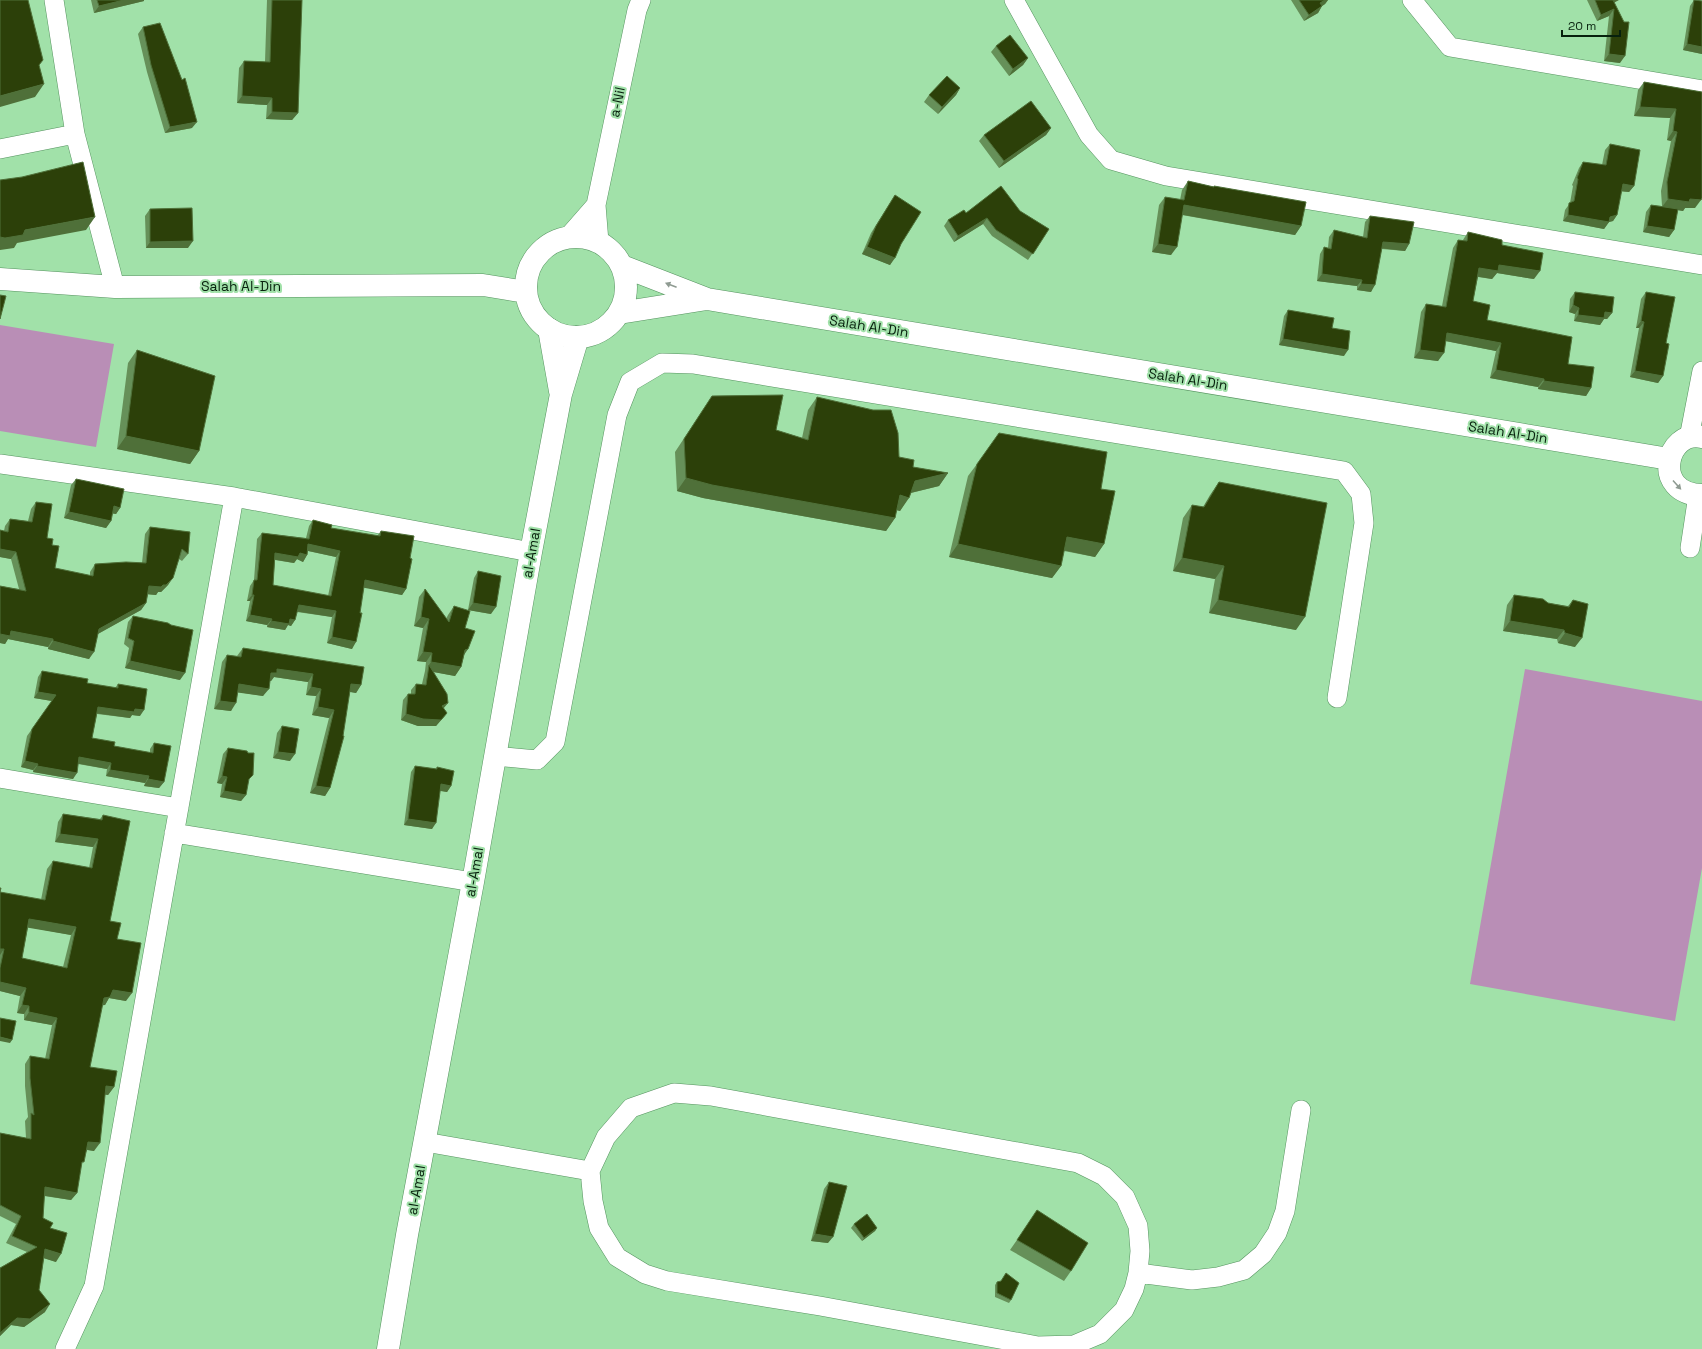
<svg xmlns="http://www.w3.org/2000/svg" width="1702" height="1349" font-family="'Space Grotesk',sans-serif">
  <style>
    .green { fill: #b98eb6 }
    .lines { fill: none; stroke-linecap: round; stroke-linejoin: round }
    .minor-casing { stroke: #55935f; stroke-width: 20 }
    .tertiary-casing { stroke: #55935f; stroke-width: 23 }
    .secondary-casing { stroke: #55935f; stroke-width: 23 }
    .minor { stroke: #fff; stroke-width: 19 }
    .tertiary { stroke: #fff; stroke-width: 22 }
    .secondary { stroke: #fff; stroke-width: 22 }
    .wall { fill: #669059; fill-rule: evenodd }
    .shaded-wall { fill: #4f7039 }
    .building { fill: #2c4009; stroke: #4f7039; fill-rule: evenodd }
    .oneway { fill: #8f9b92 }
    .labels { text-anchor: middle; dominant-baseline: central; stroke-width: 4; stroke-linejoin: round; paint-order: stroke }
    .street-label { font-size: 14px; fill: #07210d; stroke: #a1e1a9 }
  </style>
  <rect width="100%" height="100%" fill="#a1e1a9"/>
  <path class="green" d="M0 325 114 344 96 447 0 431Z
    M1525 669 1702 701V868L1675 1021 1470 984Z"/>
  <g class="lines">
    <defs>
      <path id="minor" d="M54 0 75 134 115 287
        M1014 0 1089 135 1111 160 1166 176 1702 265
        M1412 0 1450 47 1702 90
        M0 149 75 134
        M568 237 596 205
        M599 242 596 205 637 10 641 0
        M1689 438 1702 371
        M0 464 234 497 531 552
        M1690 548 1698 495
        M495 756 537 760 555 742 617 415 630 382 662 363 693 364 1344 471 1361 494 1364 523 1337 698
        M0 778 179 808
        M174 833 473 882
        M674 1093 711 1096 1078 1163 1104 1176 1125 1197 1138 1226 1140 1251 1138 1273 1134 1289 1124 1310 1100 1334 1074 1345 1038 1346 820 1306 667 1281 645 1274 617 1257 599 1228 593 1201 590 1171 606 1137 631 1108Z
        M425 1142 590 1171
        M1138 1273 1192 1280 1218 1277 1244 1270 1263 1254 1277 1233 1285 1211 1301 1110
        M65 1349 94 1286 234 497"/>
      <path id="tertiary" d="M549 329 560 391
        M388 1349 407 1235 473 882 531 552 561 394 578 337"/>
      <path id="secondary" d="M526 287a50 50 0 1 1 100 0a50 50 0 1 1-100 0Z
        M622 266 707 299 1669 459
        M0 279 115 287 483 285 526 292
        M619 313 707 299
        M1702 437C1666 429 1651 494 1702 495"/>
    </defs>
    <use href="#minor" class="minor-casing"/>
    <use href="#tertiary" class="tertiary-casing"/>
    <use href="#secondary" class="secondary-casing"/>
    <use href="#minor" class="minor"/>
    <use href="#tertiary" class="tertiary"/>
    <use href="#secondary" class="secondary"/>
  </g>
  <path class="wall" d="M91 0H144V1L94 13Z
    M235 0H302L298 113 292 120 266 119 267 105 237 103 239 68 244 61 265 62 267 0Z
    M1291 0H1328L1325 4 1322 6 1318 13 1304 21Z
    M1587 0H1618L1614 2 1620 63 1604 61 1609 16 1597 21Z
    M1694 0 1702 1V54L1683 50 1690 6Z
    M143 27 192 128 165 133 147 72 138 34Z
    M996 46 1028 58 1023 65 1009 76 991 52Z
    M1644 82 1702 92 1695 208H1685L1683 211 1677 210 1674 230 1669 237 1643 232 1646 212 1651 205 1662 206 1661 191 1671 141 1667 140 1670 118 1634 116 1638 90Z
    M960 88 956 95 938 114 924 102 929 95Z
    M1051 128 1046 135 999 168 979 141 984 135Z
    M1610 144 1634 186 1629 192 1621 191 1617 215 1613 221 1609 222 1604 229 1563 221 1565 210 1570 203 1573 186 1572 185 1579 168 1583 162 1602 165 1605 150Z
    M1188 181 1214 187V186L1301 226 1295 235 1182 215 1171 255 1152 252 1159 205 1165 197 1180 200 1182 190Z
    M895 195 901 244 890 265 862 254 871 233Z
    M150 209 188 248H146L145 216Z
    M1020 211 1049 229 1028 260 992 236 983 224 954 242 944 226 948 220 966 213Z
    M1370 216 1409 244 1405 251 1382 249 1371 292 1357 290V286L1317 281 1320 254 1324 247 1328 248 1329 237 1334 230 1363 237 1365 222Z
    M1468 232 1502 245 1534 279 1497 273 1492 279 1478 277 1473 301 1487 320 1568 364 1591 388 1586 396 1538 389V387L1490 378 1496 351 1445 341 1438 361 1414 358 1421 312 1426 304 1442 306 1453 248 1458 240H1463Z
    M1575 292 1612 313 1607 319H1604L1600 325 1574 321 1575 314 1569 312 1570 299Z
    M1646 292 1666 343 1663 376 1658 383 1630 377 1639 328H1636L1641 299Z
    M1288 310 1332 328 1344 356 1279 345 1284 316Z
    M137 350 199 451 190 464 117 449 128 363Z
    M712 396 776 430 802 438 808 410 817 397 913 467 948 473 939 486 911 493 900 511 896 510 895 518 886 531 703 498 677 491 675 452Z
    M977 464 1101 489 1104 544 1095 557 1064 551 1061 566 1052 578 949 557 968 476Z
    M76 479 120 508 116 514 112 513 111 521 106 528 64 518 71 485Z
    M1219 482 1296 630 1209 613 1215 579 1173 571 1183 518 1192 505 1203 507 1210 495Z
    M36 502 47 538 52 545 55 568 90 576V572L95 564 142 563 145 534 150 527 190 532 188 554 182 561 179 559 168 585 161 592H158L156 595 148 594 146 603 141 610 98 634 89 659 48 649V647L8 639 5 644 0 643V586L19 589 11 559 0 557V530L4 531 5 526 10 519 28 521 31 509Z
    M313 520 331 528 377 536 381 531 410 558 406 589 402 595 364 587 352 649 327 643 332 617 297 612 295 620 291 626 288 625 285 630 267 627V625L246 621 250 601H247L250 586 254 580 257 539 262 533 306 538 309 526ZM308 551 336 557 328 596 273 585 275 560 294 563 297 559 303 562 307 555Z
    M478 571 491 614 468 610 474 578Z
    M425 589 446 619 448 615 454 606 465 628 464 656 461 667 455 676 434 672 444 709 447 713 442 719 436 726H418L401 720 403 700 408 694H411V690L416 684H422L425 671 426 662 417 661 423 628 414 626 419 597Z
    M1514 595 1548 603 1568 606 1573 600 1575 647 1558 643 1557 639 1503 631 1507 605Z
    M133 616 180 680 125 668 129 648 124 644 128 622Z
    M243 648 361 685 356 693 350 692 330 788 325 796 310 793 329 718 312 715 316 696 306 695 308 682 274 677 271 681H270L263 696 238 692 231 711 214 709 222 662 227 655 237 656Z
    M42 671 87 683 115 688 118 684 140 716 132 715 130 718 97 714 92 738 114 746 150 753V749L154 743 164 782 159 788 144 786 145 783 106 776 107 769 78 764 73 779 33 772V770L21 767 27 736 52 701 34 698 38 677Z
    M282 726 290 761 273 758 277 733Z
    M228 748 246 795 241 801 220 797 222 784 217 783 223 754Z
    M415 766 436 769 437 767 451 786 447 792 440 791 432 829 404 825 411 772Z
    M63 814 100 819 103 815 110 921 117 939 126 1001 109 998 105 1005H102L90 1067 114 1087 108 1095 105 1094 94 1151 87 1150 81 1166 77 1193 71 1200 44 1196 43 1218 50 1228 56 1262 44 1258 39 1290 45 1312 24 1327 11 1325 0 1336V1268L27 1252 6 1243 16 1224 0 1216V1133L26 1138 25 1121 28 1117 25 1086V1064L30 1056 45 1059 52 1025 24 1020V1014L17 1013 20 996 0 991V888V892L41 900 47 869 53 861 89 868 93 847 55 842 58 822ZM28 927 71 935 63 967 22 958Z
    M829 1182 828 1243 811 1241 824 1189Z
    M1031 1220 1071 1271 1064 1281 1010 1250Z
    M854 1224 877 1228 875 1231 862 1241 851 1228Z
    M997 1282 1011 1300 1009 1303 995 1297V1285Z"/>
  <path class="shaded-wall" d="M124 0H144V1L94 13 99 6Z
    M1325 0H1328L1325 4 1316 10 1320 3Z
    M1612 0H1619L1608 6Z
    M1322 6 1318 13 1304 21 1309 15Z
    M1614 9 1609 16 1597 21 1601 15Z
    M1687 44 1702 47V54L1683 50Z
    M1609 54 1625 56 1620 63 1604 61Z
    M1028 58 1023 65 1009 76 1013 69Z
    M44 84 35 97 0 107V96Z
    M960 88 956 95 938 114 942 107Z
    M242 96 272 98 267 105 237 103Z
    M1640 107 1676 109 1670 118 1634 116Z
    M272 112 298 113 292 120 266 119Z
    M197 122 192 128 165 133 170 127Z
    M1051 128 1046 135 999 168 1004 161Z
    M1673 131 1677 132 1671 141 1667 140Z
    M1623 184 1634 186 1629 192 1618 191Z
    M1668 199H1690L1701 200 1695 208H1685L1683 211 1662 207Z
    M1184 205 1301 226 1295 235 1178 214Z
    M1568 215 1610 217 1617 215 1613 221 1609 222 1604 229 1563 221Z
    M95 217 86 230 17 243 14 248 0 250V237L25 230Z
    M987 218 983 224 954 242 958 236Z
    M1647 226 1674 230 1669 237 1643 232Z
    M193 241 188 248H146L150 242Z
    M1383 242 1409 244 1405 251 1379 248Z
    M1158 244 1177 247 1171 255 1152 252Z
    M867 247 895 258 890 265 862 254Z
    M1499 265 1540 271 1534 279 1497 273 1492 279 1474 276 1479 268Z
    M1322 274 1362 280 1357 286 1317 281Z
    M1361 284 1375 285 1371 292 1357 290Z
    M1573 305 1579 308 1575 314 1569 312Z
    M1605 312 1612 313 1607 319H1604L1600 325 1574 321 1578 315Z
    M1641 321 1644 322 1639 328H1636Z
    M1447 333 1501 343 1496 351 1441 340Z
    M1283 339 1348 350 1344 356 1279 345Z
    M1420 350 1444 353 1438 361 1414 358Z
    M1496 370 1544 379 1538 387 1490 378Z
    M1635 371 1663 376 1658 383 1630 377Z
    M1544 381 1591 388 1586 396 1538 389Z
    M126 436 199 451 190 464 117 449Z
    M948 473 939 486 906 494 915 481Z
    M686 478 895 518 886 531 703 498 677 491Z
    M900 495 909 498 900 511 890 508Z
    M114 506 120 508 116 514 109 513Z
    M69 512 111 521 106 528 64 518Z
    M1067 537 1104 544 1095 557 1058 549Z
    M308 544 340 551 336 557 304 550Z
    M958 544 1061 566 1052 578 949 557Z
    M0 549 16 552 11 559 0 557Z
    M275 553H300L307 555 303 562 297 559 294 563 271 559Z
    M1182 558 1224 566 1215 579 1173 571Z
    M173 578 168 585 161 592H158L156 595 144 594 149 586 163 585Z
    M365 580 406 589 402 595 360 587Z
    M252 595H254L250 601H247Z
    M1218 600 1305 617 1296 630 1209 613Z
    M146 603 141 610 94 636 99 629Z
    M473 603 496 607 491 614 468 610Z
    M299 605 336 611 332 617 294 611Z
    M250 615 272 619 267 625 246 621Z
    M421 617 429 619 423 628 414 626Z
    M290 619 295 620 291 626 288 625 285 630 267 627 271 621Z
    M1510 621 1564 630 1557 639 1503 631Z
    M11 631 53 639 48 647 8 639 5 644 0 643V634Z
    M1565 633 1582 638 1575 647 1558 643Z
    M332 637 356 642 352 649 327 643Z
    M53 641 94 652 89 659 48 649Z
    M468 649 462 658 465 650Z
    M423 652 432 653 426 662 417 661Z
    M130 661 185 673 180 680 125 668Z
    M431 662 461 667 455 676 428 671 429 665 425 671Z
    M277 669 313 674 308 682 274 677 271 681 266 680 271 673Z
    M239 684 269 689 263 696 234 692Z
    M351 684 361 685 356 693 346 691Z
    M311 687 321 689 316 696 306 695Z
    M38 692 56 695 52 701 34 698Z
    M220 701 236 703 231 711 214 709Z
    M448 703 443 709 442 706Z
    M98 707 135 709 144 710 140 716 132 715 130 718 94 713Z
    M318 707 334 710 329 718 312 715Z
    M447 713 442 719 436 726H418L401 720 406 714Z
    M278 752 295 754 290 761 273 758Z
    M79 757 111 763 107 769 75 763Z
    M25 761 38 764 33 770 21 767Z
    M37 766 77 773 73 779 33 772Z
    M110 770 149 776 145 783 106 776Z
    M222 776 227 777 222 784 217 783Z
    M148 779 164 782 159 788 144 786Z
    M441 784 451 786 447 792 437 790Z
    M316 786 330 788 325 796 310 793Z
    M224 791 246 795 241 801 220 797Z
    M408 819 436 823 432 829 404 825Z
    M60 834 98 839 93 847 55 842Z
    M29 919 76 927 71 935 24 927Z
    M0 949H4L0 955Z
    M0 982 26 988 20 996 0 991Z
    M113 990 132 993 126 1001 109 998 105 1005 98 1006 104 998Z
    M22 1005 29 1006 24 1014 17 1013Z
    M29 1012 57 1018 52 1025 24 1020Z
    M0 1037 12 1040 10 1043 0 1041Z
    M106 1086 114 1087 108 1095 101 1094Z
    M88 1142 100 1143 94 1151 83 1149Z
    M45 1187 77 1193 71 1200 40 1195Z
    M877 1228 875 1231 862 1241 864 1238Z
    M815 1234 833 1237 828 1243 811 1241Z
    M45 1249 61 1254 56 1262 40 1257Z
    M50 1304 45 1312 24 1327 11 1325 0 1336V1333L17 1318Z"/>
  <path class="building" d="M0 0H28L43 60 39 65 44 84 0 96Z
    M97 0H124L99 6Z
    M272 0H302L298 113 272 112V98L242 96 244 61 270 62Z
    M1299 0H1325L1320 3 1322 6 1309 15Z
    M1595 0H1613L1624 22H1629L1625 56 1609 54 1614 9 1601 15Z
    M1694 0 1702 1V47L1687 44Z
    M160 23 182 80 185 78 197 122 170 127 151 65 143 27Z
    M1010 35 1028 58 1013 69 996 46Z
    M947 76 960 88 942 107 929 95Z
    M1644 82 1702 92V198L1701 200 1690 199 1689 202 1668 199 1667 182 1677 132 1673 131 1676 109 1640 107Z
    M1031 101 1051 128 1004 161 984 135Z
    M1610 144 1640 150 1634 186 1623 184 1617 215 1610 217 1609 222 1568 215 1569 203 1574 201 1578 179 1577 178 1583 162 1606 165Z
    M83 162 95 217 25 230 23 235 5 238 0 237V180L22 177Z
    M1188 181 1214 187V186L1306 202 1301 226 1184 205 1177 247 1158 244 1165 197 1184 200Z
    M1001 186 1020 211 1049 229 1033 254 996 230 987 218 958 236 948 220 964 210 966 213Z
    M895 195 921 212 901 244 895 258 867 247 876 226Z
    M1651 205 1678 209 1674 230 1647 226Z
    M192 208 193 241 150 242V209Z
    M1370 216 1414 222 1409 244 1383 242 1375 285 1361 284 1362 280 1322 274 1324 247 1331 249 1334 230 1367 238Z
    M1468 232 1502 240V245L1543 253 1540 271 1499 265 1498 271 1479 268 1473 301 1490 305 1487 320 1572 337 1568 364 1594 367 1591 388 1544 381V379L1496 370 1501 343 1447 333 1444 353 1420 350 1426 304 1446 307 1458 240 1467 241Z
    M1575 292 1614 297 1612 313 1605 312 1604 318 1578 315 1579 308 1573 305Z
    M1646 292 1675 297 1666 343 1669 344 1663 376 1635 371 1644 322 1641 321Z
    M0 295 6 296 0 319Z
    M1288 310 1334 318 1332 328 1350 331 1348 350 1283 339Z
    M137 350 215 376 199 451 126 436Z
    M783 395 776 430 808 440 817 397 873 410H891L898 433 899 457 914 460 913 467 948 473 915 481 909 498 900 495 895 518 712 485 686 478 684 439 712 396Z
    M999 433 1107 452 1101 489 1115 491 1104 544 1067 537 1061 566 958 544 977 464Z
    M76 479 124 489 120 508 114 506 111 521 69 512Z
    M1219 482 1327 503 1305 617 1218 600 1224 566 1182 558 1192 505 1204 507Z
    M36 502 52 504 47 538 53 539 52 545 59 546 55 568 93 576 95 564 126 562 146 563 150 527 190 532 188 554 182 549 173 578 166 585H163L161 587 149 586 146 603 99 629 94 652 53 641V639L11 631 10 636 0 634V586L26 591 16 552 0 549V530L8 532 10 519 32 522Z
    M313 520 332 525 331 528 380 536 381 531 414 536 410 558 412 559 406 589 365 580 360 613H362L356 642 332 637 336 611 299 605 295 620 290 619 289 624 271 621 272 619 250 615 254 595H252L254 580H257L262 533 309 539ZM308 544 340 551 331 596 273 585 275 553 298 557 300 553 307 555Z
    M478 571 501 576 496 607 473 603Z
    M425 589 449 622 454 606 470 611 465 628 475 631 468 649 465 650 461 667 431 662 432 653 423 652 429 619 421 617Z
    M1514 595 1543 599 1548 603 1569 607 1573 600 1588 604 1582 638 1565 633 1564 630 1510 621Z
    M133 616 168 623 171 625 193 630 185 673 130 661 134 641 128 638Z
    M243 648 364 667 361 685 351 684 343 736H344L330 788 316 786 334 710 318 707 321 689 311 687 313 674 277 669V673H271L269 689 239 684 236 703 220 701 227 655 241 657Z
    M429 665 447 694 448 703 442 706 447 713 441 720 423 719 406 714 408 694H415L416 684 426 685Z
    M42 671 88 679 87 683 118 688V684L147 689 144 710 135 709 134 712 98 707 92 738 115 742 114 746 153 753 154 743 171 746 164 782 148 779 149 776 110 770 111 763 79 757 77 773 37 766 38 764 25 761 32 729 56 695 38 692Z
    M282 726 299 729 295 754 278 752Z
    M228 748 247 751 248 753H254L253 775 249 779 246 795 224 791 227 777 222 776Z
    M415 766 437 769V767L454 771 451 786 441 784 436 823 408 819Z
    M63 814 102 820 103 815 130 821 110 921 121 923 117 939 141 943 132 993 113 990 110 997 104 998 90 1067 117 1071 114 1087 106 1086 100 1143 88 1142 84 1162H82L77 1193 45 1187 43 1218 53 1223 50 1228 67 1233 61 1254 45 1249 39 1290 50 1304 30 1319 17 1318 0 1333V1268L37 1247 12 1236 21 1216 0 1205V1133L31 1139V1113L34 1115 30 1078V1056L49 1059 57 1018 29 1012V1006L22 1005 26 988 0 982V968L4 949H0V888H1L0 892 45 900 53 861 92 868 98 839 60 834ZM29 919 76 927 67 968 22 958Z
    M0 1018 16 1021 12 1040 0 1037Z
    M829 1182 847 1186 833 1237 815 1234Z
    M1037 1210 1088 1243 1071 1271 1017 1240Z
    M867 1214 877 1228 864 1238 854 1224Z
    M1006 1273 1019 1283 1011 1300 997 1293V1282L1001 1281Z"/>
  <defs><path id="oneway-solid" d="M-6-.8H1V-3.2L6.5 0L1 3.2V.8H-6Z"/></defs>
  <g class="oneway">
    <use href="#oneway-solid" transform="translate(671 285) rotate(-159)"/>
    <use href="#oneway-solid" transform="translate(1677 485) rotate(48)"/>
  </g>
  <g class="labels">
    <g class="street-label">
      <text transform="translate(617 102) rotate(-78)">a-Nil</text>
      <text x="241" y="286">Salah Al-Din</text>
      <text transform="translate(869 326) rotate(9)">Salah Al-Din</text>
      <text transform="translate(1188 379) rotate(9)">Salah Al-Din</text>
      <text transform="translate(1508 432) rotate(9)">Salah Al-Din</text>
      <text transform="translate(531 553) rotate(-80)">al-Amal</text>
      <text transform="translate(474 872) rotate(-80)">al-Amal</text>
      <text transform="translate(416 1190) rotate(-80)">al-Amal</text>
    </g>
  </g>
  <path d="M1562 30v6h58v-6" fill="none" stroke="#07210d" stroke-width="2"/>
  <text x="1568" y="30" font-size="12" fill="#07210d" stroke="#a1e1a9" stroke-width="3" paint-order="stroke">20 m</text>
</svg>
